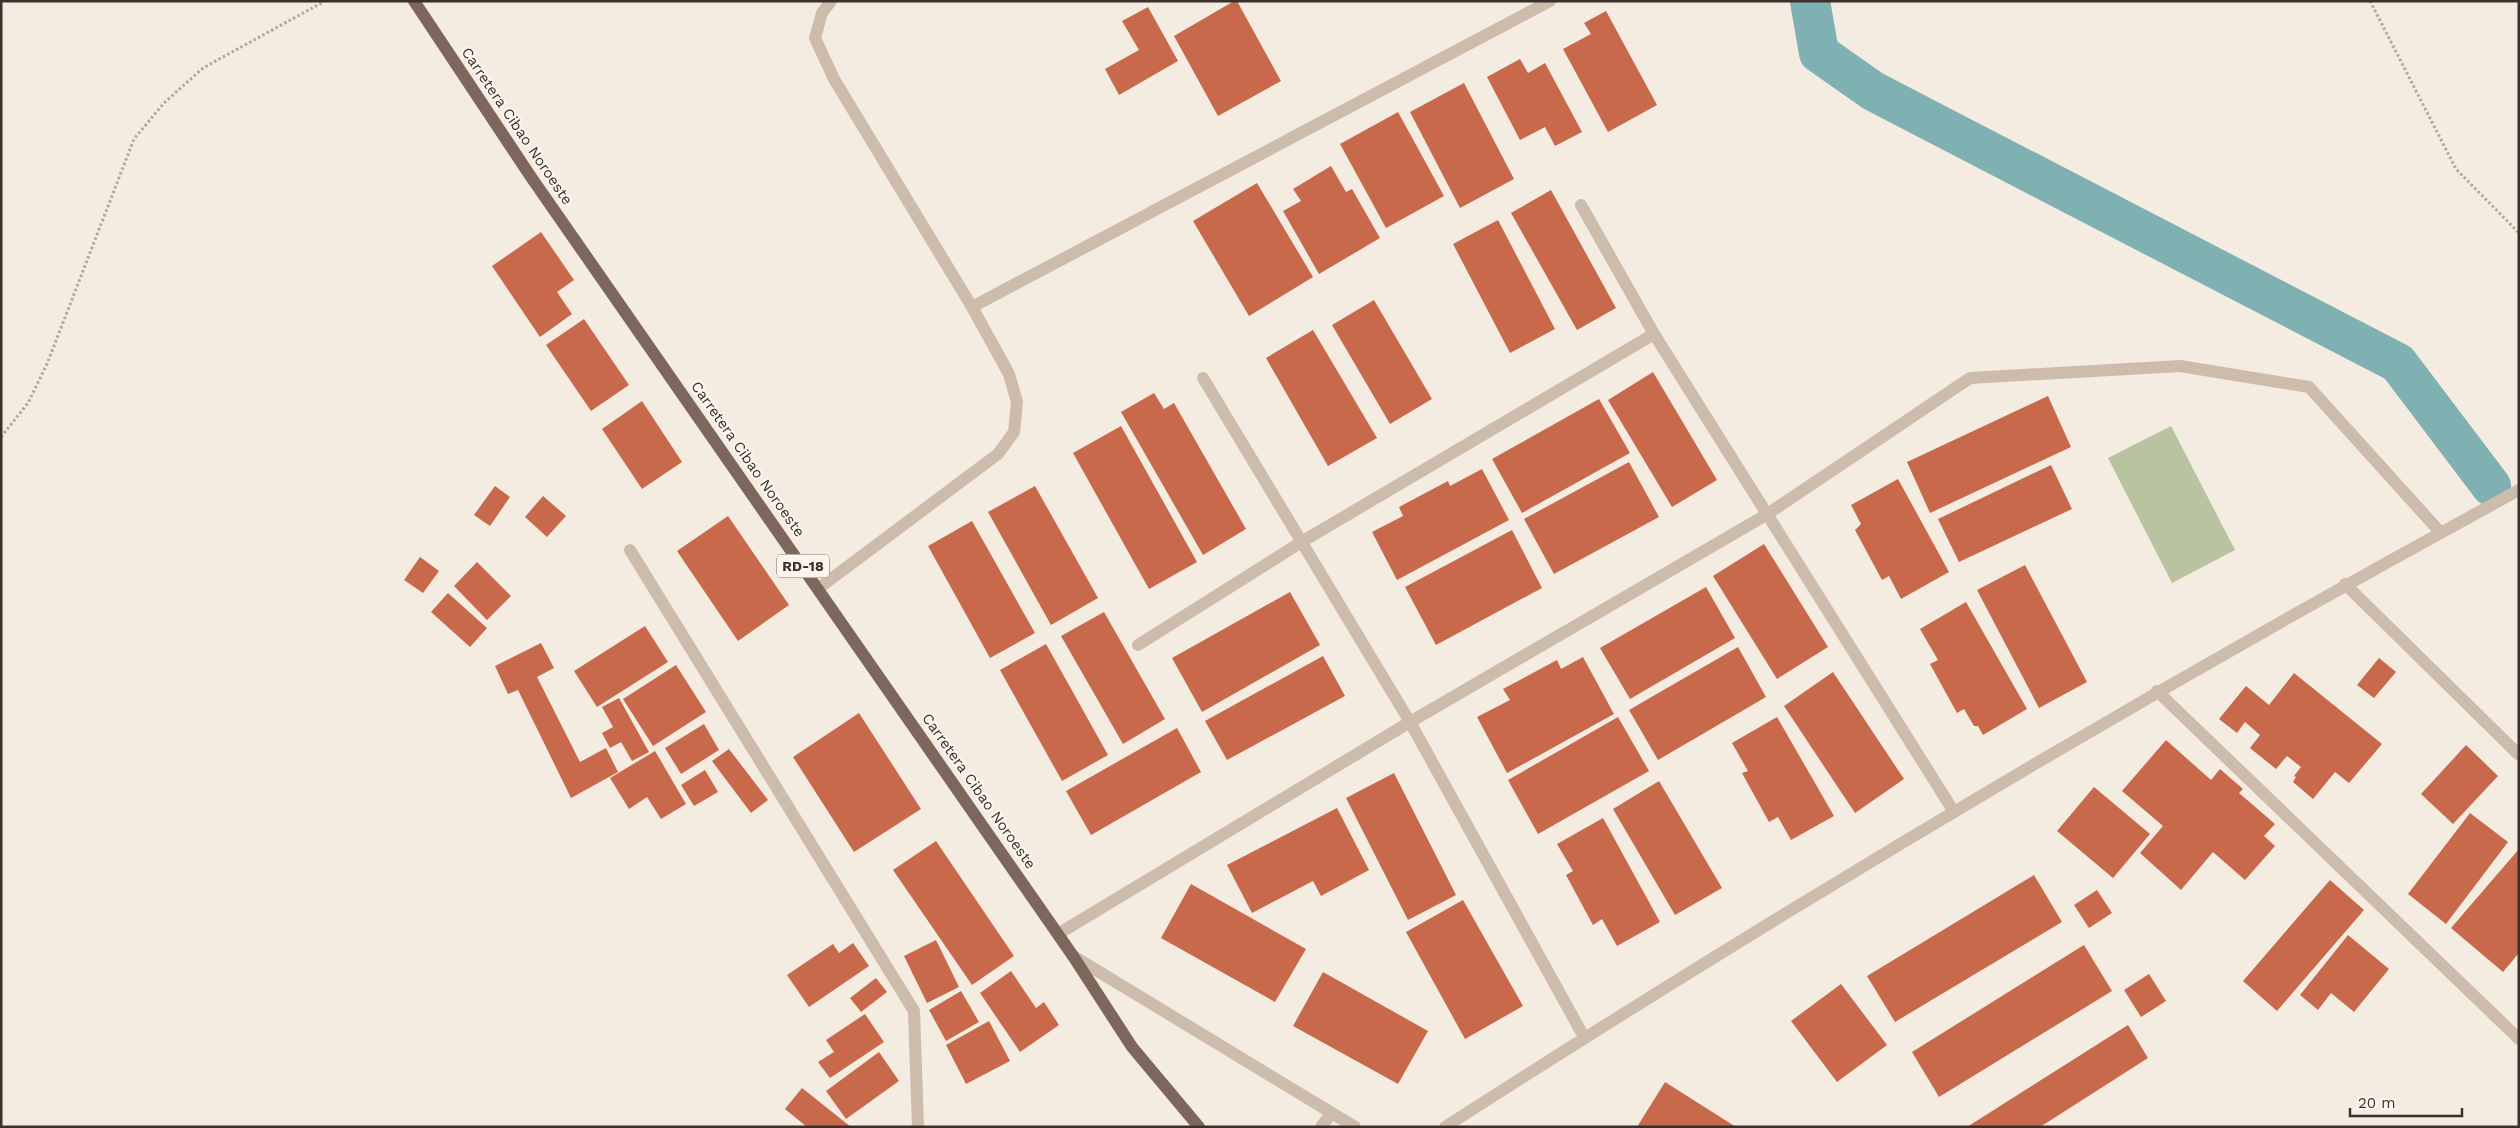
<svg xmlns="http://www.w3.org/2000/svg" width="2520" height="1128" font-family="'Work Sans',sans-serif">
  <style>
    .park { fill: #b8c4a0 }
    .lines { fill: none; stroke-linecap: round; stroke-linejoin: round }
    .canal { stroke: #7fb0b2; stroke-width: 40 }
    .building { fill: #c8694b }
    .path { stroke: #b9a596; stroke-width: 3; stroke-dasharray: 2.5 2.5; stroke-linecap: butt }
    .minor { stroke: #cdbbac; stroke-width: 12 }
    .major { stroke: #7d675c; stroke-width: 12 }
    .labels { text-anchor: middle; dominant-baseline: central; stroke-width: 4.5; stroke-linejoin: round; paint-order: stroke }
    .shield { fill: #fbf5ee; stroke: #756b66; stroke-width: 1 }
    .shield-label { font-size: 14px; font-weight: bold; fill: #3b302b }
    .street-label { font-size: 15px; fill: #3b302b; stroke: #fbf5ee }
  </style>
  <rect width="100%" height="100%" fill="#f4ebe1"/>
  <path class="park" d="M2171 426 2235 550 2172 583 2108 458Z"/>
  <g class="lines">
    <path class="canal" d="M1810 1 1819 53 1873 91 2398 363 2491 486"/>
  </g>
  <path class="building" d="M1234 1H1237L1281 81 1218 116 1174 36Z
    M1148 7 1178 61 1119 95 1105 69 1139 50 1122 21Z
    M1606 11 1657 105 1608 132 1563 49 1591 34 1584 23Z
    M1520 59 1528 73 1545 63 1582 132 1555 146 1545 127 1520 140 1487 77Z
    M1464 83 1514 179 1460 208 1410 112Z
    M1398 112 1444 196 1386 228 1340 144Z
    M1331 166 1346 192 1352 189 1380 238 1319 274 1283 211 1301 201 1293 189Z
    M1257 183 1313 277 1249 316 1193 221Z
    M1551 190 1616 308 1577 330 1511 213Z
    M1498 220 1555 329 1510 353 1453 244Z
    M541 232 574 280 557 292 572 314 540 337 492 266Z
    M1374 300 1432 399 1390 424 1332 325Z
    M584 319 629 385 591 411 546 345Z
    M1313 330 1377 438 1328 466 1266 358Z
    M1653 372 1717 480 1672 507 1608 400Z
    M1154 393 1164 409 1174 403 1246 529 1203 555 1121 412Z
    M2048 396 2071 447 1930 513 1907 462Z
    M1599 399 1630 453 1522 513 1492 459Z
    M642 401 682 462 642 489 602 429Z
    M1121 426 1197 562 1149 589 1073 453Z
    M1629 462 1659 517 1554 574 1524 519Z
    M2051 465 2072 509 1959 562 1938 519Z
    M1482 469 1509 520 1397 580 1372 532 1403 516 1399 507 1448 481 1450 486Z
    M1898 479 1949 572 1901 599 1889 576 1882 580 1855 530 1861 524 1851 505Z
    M495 486 510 497 490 526 474 515Z
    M1035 486 1098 598 1051 625 988 512Z
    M543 496 566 516 547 537 525 517Z
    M728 516 789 605 738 641 677 551Z
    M972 521 1035 633 990 658 928 546Z
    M1512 530 1542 588 1436 645 1405 587Z
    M1764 544 1828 647 1777 679 1713 576Z
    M420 557 439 571 423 593 404 580Z
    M477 562 511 596 487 620 454 586Z
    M2025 565 2087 682 2039 708 1977 590Z
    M1706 587 1735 638 1630 699 1600 648Z
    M1290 592 1320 645 1202 712 1172 658Z
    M448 593 487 628 470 647 431 612Z
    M1966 602 2027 709 1983 735 1978 726H1974L1964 709 1957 713 1930 664 1938 660 1920 629Z
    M1104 612 1165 719 1123 744 1061 636Z
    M645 626 668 662 597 707 574 671Z
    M541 643 554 668 537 677 580 762 606 748 618 772 571 798 518 690 508 694 495 666Z
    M1046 644 1108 755 1062 781 1000 670Z
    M1738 647 1766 697 1658 760 1629 710Z
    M1323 656 1345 696 1227 760 1205 721Z
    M1583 657 1614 714 1507 773 1477 717 1510 700 1503 689 1557 660 1561 669Z
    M2379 658 2396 672 2374 698 2357 685Z
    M676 665 706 712 653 746 623 699Z
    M1833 672 1904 779 1855 813 1784 706Z
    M2294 673 2382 744 2349 783 2335 772 2313 799 2293 782 2296 777 2294 776 2301 767 2287 756 2276 769 2250 748 2260 735 2245 722 2237 733 2219 719 2246 686 2269 705Z
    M619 698 649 752 632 761 621 742 610 748 602 733 613 727 602 707Z
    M859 713 921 809 854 852 793 757Z
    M1618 717 1649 771 1538 834 1508 780Z
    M1777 717 1834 816 1791 840 1778 817 1769 822 1742 773 1748 771 1732 743Z
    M704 724 719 750 681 774 665 748Z
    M1177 728 1201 772 1091 835 1066 791Z
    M2166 740 2211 780 2220 769 2243 789 2239 793 2275 824 2264 836 2275 846 2245 880 2213 852 2181 890 2140 853 2163 826 2122 791Z
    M2466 745 2498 776 2453 824 2421 794Z
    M729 749 768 800 751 813 712 761Z
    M655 751 686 804 661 819 647 797 629 809 610 778Z
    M705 770 718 792 694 806 681 785Z
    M1394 773 1456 895 1408 920 1346 798Z
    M1659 781 1722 888 1675 915 1613 809Z
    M2094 787 2150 834 2113 878 2057 831Z
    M1337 808 1369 870 1321 896 1313 881 1252 913 1227 865Z
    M2470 813 2508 842 2446 924 2408 894Z
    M1603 818 1660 922 1617 946 1602 919 1593 925 1566 875 1573 871 1557 844Z
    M936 841 1014 956 972 985 893 870Z
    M2519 849V953L2503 972 2451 928Z
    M2034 875 2062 922 1895 1022 1867 976Z
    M2330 880 2364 910 2277 1011 2243 981Z
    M1191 884 1306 949 1275 1002 1161 938Z
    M2097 890 2112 913 2089 928 2074 905Z
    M1463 900 1523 1006 1465 1039 1406 932Z
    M2348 935 2389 969 2354 1012 2331 993 2318 1010 2300 995Z
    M936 940 959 987 927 1003 904 956Z
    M853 943 869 966 809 1007 787 975 833 944 839 953Z
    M2084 945 2112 991 1939 1097 1912 1052Z
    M1011 971 1036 1008 1044 1002 1059 1025 1020 1052 980 993Z
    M1323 972 1428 1031 1398 1084 1293 1026Z
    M2149 974 2166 1001 2141 1017 2124 990Z
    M876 978 887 992 861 1012 850 998Z
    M1841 984 1887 1045 1837 1082 1791 1021Z
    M961 991 979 1022 946 1041 929 1010Z
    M865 1014 884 1042 830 1078 818 1062 834 1052 826 1040Z
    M989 1021 1010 1061 966 1084 946 1045Z
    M2128 1025 2148 1058 2040 1127H1967Z
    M879 1052 899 1081 846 1119 826 1091Z
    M1665 1082 1736 1127H1637Z
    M802 1088 851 1127H807L785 1109Z"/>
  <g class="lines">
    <path class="path" d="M2370 1 2456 169 2519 233
      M1 437 28 403 47 364 134 139 164 103 203 68 325 1"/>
    <path class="minor" d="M1581 205 1654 334 1954 812
      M972 307 1550 1
      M1203 378 1410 722 1584 1037
      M630 550 914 1011 918 1127
      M2345 584 2519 755
      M819 588 998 454 1014 432 1017 402 1009 374 972 307 834 79 815 38 822 13 831 1
      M1138 645 1303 541 1654 334
      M2157 691 2519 1039
      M1058 934 1410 722 1766 515 1970 378 2180 366 2309 387 2440 532
      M1073 956 1355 1127
      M1321 1127 1331 1114
      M1445 1127C1795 902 2153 689 2519 490"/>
    <path class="major" d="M414 1 531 177 1073 956 1132 1047 1199 1127"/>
  </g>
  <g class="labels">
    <rect class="shield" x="777" y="554.5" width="52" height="23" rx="4"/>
    <g class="shield-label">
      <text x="803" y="566">RD-18</text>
    </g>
    <g class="street-label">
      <text transform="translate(517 126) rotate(56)">Carretera Cibao Noroeste</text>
      <text transform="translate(748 459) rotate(55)">Carretera Cibao Noroeste</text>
      <text transform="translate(979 791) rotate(55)">Carretera Cibao Noroeste</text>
    </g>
  </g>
  <rect width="2520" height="1128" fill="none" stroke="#3b302b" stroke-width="5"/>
  <path d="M2350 1108v8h112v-8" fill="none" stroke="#3b302b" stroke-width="2.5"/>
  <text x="2358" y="1108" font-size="15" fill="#3b302b" stroke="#fbf5ee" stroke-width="4" paint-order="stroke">20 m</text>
</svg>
